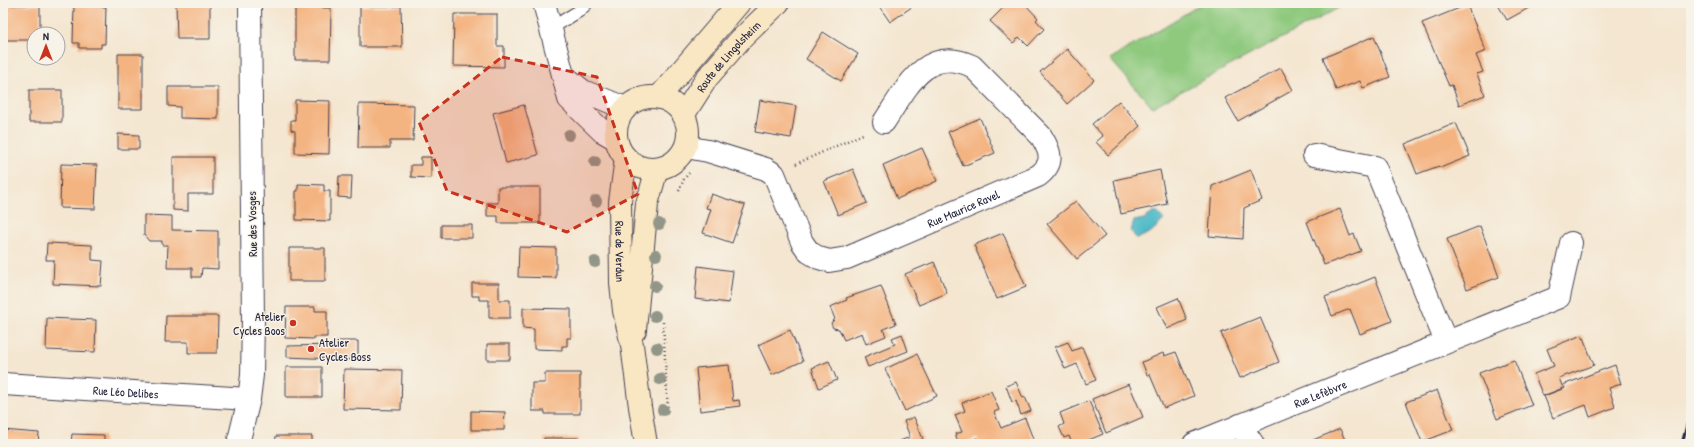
<svg xmlns="http://www.w3.org/2000/svg" width="1694" height="447" font-family="'Patrick Hand',sans-serif">
  <style>
    .green { fill: #8ec97e; stroke: #58765c }
    .water { fill: #4db9c8; stroke: #386e82 }
    .building { fill: #f4b481 }
    .lines { fill: none; stroke-linecap: round; stroke-linejoin: round }
    .lane-casing { stroke: #423f51; stroke-width: 14 }
    .street-casing { stroke: #423f51; stroke-width: 24 }
    .secondary-casing { stroke: #423f51; stroke-width: 24 }
    .path { stroke: #423f51; stroke-width: 2.5; stroke-dasharray: 1 3; stroke-linecap: butt }
    .lane { stroke: #fff; stroke-width: 12 }
    .street { stroke: #fff; stroke-width: 22 }
    .secondary { stroke: #f9e7c3; stroke-width: 22 }
    .rail { stroke: #22223b; stroke-width: 3 }
    .tree { fill: #929689 }
    .marked { fill: #c8321e; fill-opacity: 0.2; stroke: #c8321e; stroke-width: 3; stroke-dasharray: 8 5; stroke-linejoin: round }
    .poi-dot { fill: #c8321e; stroke: #f7f3e8; stroke-width: 1.5 }
    .labels { text-anchor: middle; dominant-baseline: central; stroke-width: 3; stroke-linejoin: round; paint-order: stroke }
    .street-label { font-size: 12px; fill: #22223b; stroke: #f7f3e8 }
    .poi-label { font-size: 12px; fill: #22223b; stroke: #f7f3e8; text-anchor: end }
  </style>
  <rect width="100%" height="100%" fill="#f7f3e8"/>
  <filter id="ink" filterUnits="userSpaceOnUse"><feTurbulence type="fractalNoise" baseFrequency=".025" numOctaves="2"/><feDisplacementMap in="SourceGraphic" scale="8" xChannelSelector="R" yChannelSelector="G"/><feConvolveMatrix kernelMatrix="1 2 1 2 8 2 1 2 1" color-interpolation-filters="sRGB"/></filter>
  <filter id="wash" filterUnits="userSpaceOnUse"><feTurbulence type="fractalNoise" baseFrequency=".012" numOctaves="4" result="noise"/><feDisplacementMap in="SourceGraphic" scale="16" xChannelSelector="R" yChannelSelector="G"/><feGaussianBlur stdDeviation="0.9" result="paint"/><feColorMatrix in="noise" values="0 0 0 0 0 0 0 0 0 0 0 0 0 0 0 0 0 1.4 0 .05"/><feComposite in="paint" operator="in"/></filter>
  <g filter="url(#wash)">
    <rect width="100%" height="100%" fill="#f4e6d0"/>
    <path class="green" d="M1203 3H1348L1152 107 1110 59Z"/>
    <path class="water" d="M1156 211 1164 220 1151 232 1137 239 1131 231 1134 221 1144 219Z"/>
    <g id="blocks">
      <path class="building" d="M176 3H210V39H177Z
        M877 3H915L916 4 890 22Z
        M1008 3H1024L1038 18 1036 20 1044 29 1028 46 1019 37 1013 43 990 21Z
        M1501 3H1534V5L1507 20 1498 5Z
        M3 5H40V34H34V40H3Z
        M1467 5 1486 51 1476 55 1483 72 1477 74 1485 95 1459 105 1452 85 1449 86 1422 23Z
        M74 6 106 7 105 44H101V48H79V43H73Z
        M360 6H401L402 47H360Z
        M295 7 331 8 330 60H295Z
        M454 14H497V46H504V67L453 66Z
        M823 32 858 54 841 81 806 59Z
        M1374 36 1390 77 1363 88 1360 81 1336 90 1323 58Z
        M1067 49 1094 80 1067 104 1040 72Z
        M118 54H143V109H118Z
        M1281 68 1293 90 1238 121 1225 98Z
        M168 87H218V119L180 118V107L168 106Z
        M29 90H62V122H29Z
        M295 100 330 101 329 154 295 153V131L291 130V120H295Z
        M760 100 796 106 791 138 755 132Z
        M1119 101 1140 126 1108 155 1096 142 1103 136 1092 124Z
        M359 104 414 105 413 141H390V148H358Z
        M524 105 538 155 506 163 493 113Z
        M980 118 995 153 963 166 948 132Z
        M1456 123 1470 156 1440 168 1439 166 1417 174 1405 144Z
        M118 134 139 135V149H118Z
        M922 148 937 181 897 199 883 165Z
        M173 157H213V194H188V211L173 210Z
        M421 157H431V178L411 177V165H421Z
        M61 164 97 165 95 209 60 208Z
        M853 169 867 203 838 215 824 181Z
        M1160 170 1167 204 1121 214 1114 180Z
        M1251 170 1262 200 1244 208 1243 239 1209 236 1212 186Z
        M339 176H352L351 198 338 197Z
        M298 184 324 185V191H330V221L296 220V191H298Z
        M498 187H540V223H498V216H487V203H498Z
        M711 194 745 205 732 243 703 233 711 209 706 208Z
        M1076 201 1105 236 1077 259 1047 224Z
        M1340 209 1350 236 1354 234 1361 251 1324 265 1307 222Z
        M144 215 172 216V230L218 231V269L202 268 201 277H192V268H167L168 245H162V241H149L144 235Z
        M441 225H472V238H441Z
        M1480 226 1499 277 1467 289 1447 239Z
        M1003 233 1026 287 997 299 974 245Z
        M47 243 92 245V260L103 261 101 286 53 284 54 260H46Z
        M519 247 556 248V278L518 277Z
        M289 248H325V281H289Z
        M934 262 947 293 919 305 905 274Z
        M698 266 733 271 729 303 695 299Z
        M1375 277 1392 321 1360 334 1350 309 1332 316 1325 297Z
        M472 283H499V300H510V318H489V300H479V296H472Z
        M881 286 896 324 883 329 886 336 866 344 862 333 844 340 839 329 833 328 831 323 835 319 830 307 847 300 846 298Z
        M1178 298 1187 320 1167 329 1157 307Z
        M286 307H315V311H327V337H314V339L285 338Z
        M523 308 571 309V338H567V346H562V350L534 349V329L523 328Z
        M166 316H218L217 353H188V342H165Z
        M1260 317 1279 362 1240 378 1221 333Z
        M47 318 96 320 95 352 46 350Z
        M790 330 803 361 772 375 758 345Z
        M902 334 908 351 868 367 864 357 895 344 892 338Z
        M1582 335 1594 365 1559 378 1563 388 1543 396 1534 374 1554 366 1547 349Z
        M336 341H358V360L287 357V346L336 345Z
        M1068 342 1072 351 1082 347 1096 380 1086 384 1077 364 1065 369 1055 347Z
        M487 344H510V360H487Z
        M1176 352 1194 396 1164 408 1150 375H1147L1142 362 1163 353 1164 356Z
        M917 354 937 396 905 411 885 369Z
        M1514 360 1532 405 1497 419 1479 373Z
        M829 361 837 380 819 388 812 368Z
        M729 365 733 401 739 400 740 406 700 411 696 368Z
        M1615 365 1621 384 1609 388 1615 407 1590 417 1586 405 1553 418 1544 396 1565 388 1563 385Z
        M286 367H322V397H286Z
        M344 369 402 370 401 410 343 409Z
        M545 373H580V414H545V411H532V383H545Z
        M1016 382 1023 398 1025 397 1031 411 1021 415 1016 401 1012 402 1006 386Z
        M1129 384 1143 417 1106 433 1092 399Z
        M1437 390 1453 430 1422 442 1406 402Z
        M991 391 999 410 994 412 1001 428 1025 418 1035 444H979L977 438 964 444H959L955 434 962 432 955 415 965 411 962 403Z
        M1089 401 1103 434 1079 444H1072L1069 436 1064 438 1059 427 1064 424 1060 413Z
        M471 411 505 412 504 430H471Z
        M914 417 923 439 913 444H892L910 437 904 421Z
        M1340 429 1347 444H1308V442Z
        M3 430 39 433 38 444H3Z
        M72 434 104 435V444H71Z
        M276 436H312V444H275Z
        M544 438H579V444H544Z"/>
    </g>
  </g>
  <g filter="url(#ink)">
    <use href="#blocks" fill-opacity="0" stroke="#423f51" stroke-width="1"/>
    <g class="lines">
      <defs>
        <path id="lane" d="M550 29 579 11 587 3"/>
        <g id="street">
          <path d="M544 3 563 75"/>
          <path d="M616 139 602 131 569 99 563 75 583 91 625 108"/>
          <path id="s1" d="M686 147 708 151 766 169 774 174 802 242 809 252 819 258 829 261 847 258 1038 176C1055 163 1051 152 1041 136L972 66C926 44 906 89 884 122"/>
          <path d="M1314 155 1375 167 1446 342"/>
          <path id="s2" d="M3 384 249 399"/>
          <path d="M1240 425 1253 444"/>
          <path d="M238 444 249 399 252 375 253 321 250 3"/>
          <path id="s3" d="M1194 444 1559 297 1571 243"/>
        </g>
        <g id="secondary">
          <circle cx="652" cy="133" r="36"/>
          <path d="M659 97 739 3"/>
          <path id="s4" d="M684 114 707 78 739 41 778 3"/>
          <path id="s5" d="M626 158 620 202 621 283 624 311 632 345 640 407 646 444"/>
          <path d="M635 330 647 204 657 169"/>
        </g>
      </defs>
      <use href="#lane" class="lane-casing"/>
      <use href="#street" class="street-casing"/>
      <use href="#secondary" class="secondary-casing"/>
      <path class="path" d="M796 164 863 134
        M679 191 684 179 689 173
        M663 322 668 413"/>
      <use href="#lane" class="lane"/>
      <use href="#street" class="street"/>
      <use href="#secondary" class="secondary"/>
      <path class="rail" d="M1682 444 1691 410"/>
    </g>
    <g class="tree">
      <circle cx="569" cy="135" r="6"/>
      <circle cx="595" cy="162" r="6"/>
      <circle cx="596" cy="201" r="6"/>
      <circle cx="659" cy="224" r="6"/>
      <circle cx="656" cy="255" r="6"/>
      <circle cx="595" cy="262" r="6"/>
      <circle cx="655" cy="286" r="6"/>
      <circle cx="655" cy="316" r="6"/>
      <circle cx="657" cy="348" r="6"/>
      <circle cx="660" cy="379" r="6"/>
      <circle cx="663" cy="410" r="6"/>
    </g>
  </g>
  <path class="marked" d="M502 57 597 77 638 194 567 232 447 191 419 122Z"/>
  <g class="poi-dot">
    <circle cx="293" cy="323" r="4"/>
    <circle cx="311" cy="349" r="4"/>
  </g>
  <g class="labels">
    <g class="street-label">
      <text stroke="none"><textPath href="#s4" startOffset="73">Route de Lingolsheim</textPath></text>
      <text stroke="none"><textPath href="#s1" startOffset="345">Rue Maurice Ravel</textPath></text>
      <text transform="translate(252 224) rotate(-91)">Rue des Vosges</text>
      <text stroke="none"><textPath href="#s5" startOffset="94">Rue de Verdun</textPath></text>
      <text stroke="none"><textPath href="#s2" startOffset="123">Rue Léo Delibes</textPath></text>
      <text stroke="none"><textPath href="#s3" startOffset="136">Rue Lefèbvre</textPath></text>
    </g>
    <g class="poi-label">
      <text x="285" y="316">Atelier<tspan x="285" dy="14">Cycles Boos</tspan></text>
      <text x="319" y="342" text-anchor="start">Atelier<tspan x="319" dy="14">Cycles Boss</tspan></text>
    </g>
  </g>
  <rect width="1694" height="447" fill="none" stroke="#f7f3e8" stroke-width="16"/>
  <g transform="translate(46 46)"><circle r="19" fill="#f7f3e8" stroke="#a29fa3"/>
  <path d="M0-3L7 15L0 10L-7 15Z" fill="#c8321e"/>
  <text y="-6" font-size="11" font-weight="bold" text-anchor="middle" fill="#22223b">N</text>
  </g>
</svg>
